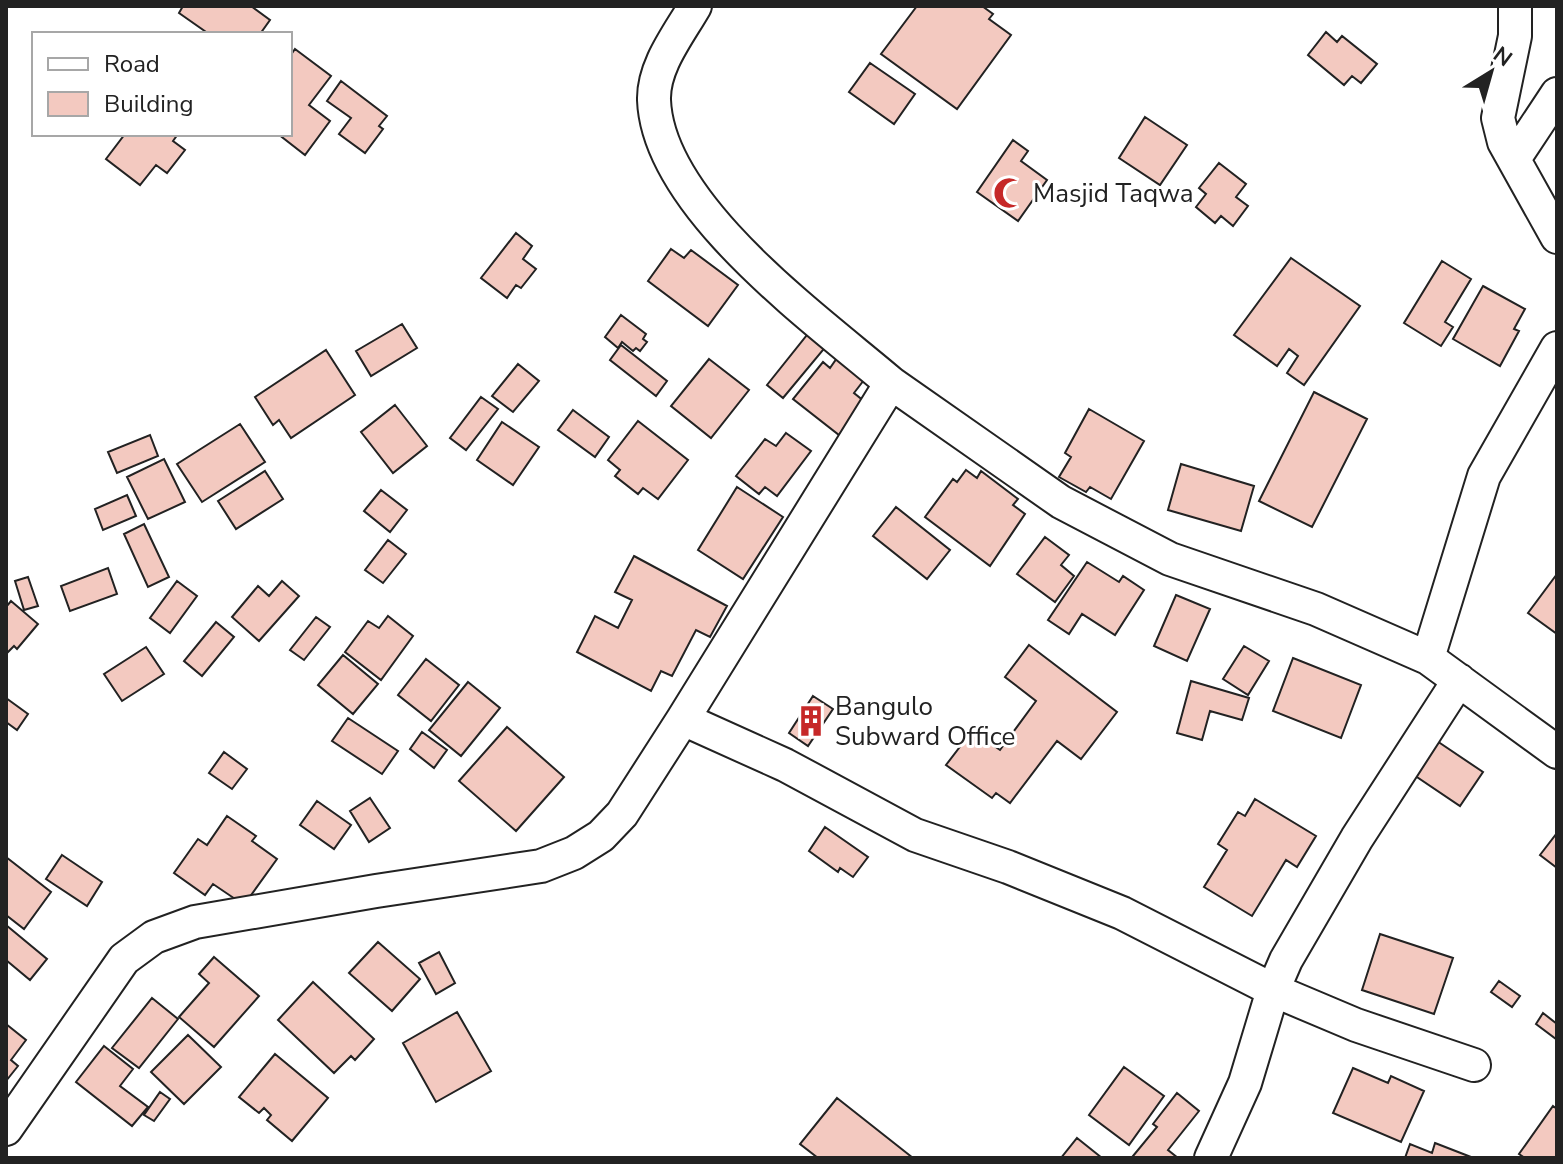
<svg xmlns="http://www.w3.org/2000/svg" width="1563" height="1164" font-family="'Nunito Sans',sans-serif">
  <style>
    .building { fill: #f3c9c0; stroke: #222; stroke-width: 2 }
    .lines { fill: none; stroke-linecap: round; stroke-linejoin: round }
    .minor-casing { stroke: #222; stroke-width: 36 }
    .minor { stroke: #fff; stroke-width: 32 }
    .labels { text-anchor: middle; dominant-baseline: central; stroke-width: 6; stroke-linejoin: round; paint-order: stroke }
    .poi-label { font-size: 26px; fill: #222; stroke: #fff; text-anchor: start }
  </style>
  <rect width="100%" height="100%" fill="#fff"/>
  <path class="building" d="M183 6H251L270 20 260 34H209L179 13Z
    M917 6H982L993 14 989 19 1011 35 957 109 881 54Z
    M1326 32 1337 42 1342 36 1377 64 1361 83 1352 76 1344 85 1308 55Z
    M295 49 331 76 309 105 330 121 305 155 278 134H290V56Z
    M870 63 915 94 894 124 849 92Z
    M341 81 387 116 379 126 383 129 365 153 339 134 351 118 327 101Z
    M1145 117 1187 145 1160 185 1119 158Z
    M125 134H178L173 141 185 150 167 173 156 165 140 185 106 159Z
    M1013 140 1028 151 1021 161 1047 180 1018 221 977 192Z
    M1219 163 1246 184 1236 197 1248 206 1233 226 1221 216 1215 223 1196 207 1206 194 1199 188Z
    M516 233 532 246 523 259 536 269 521 288 516 285 507 298 481 278Z
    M671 249 684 258 691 250 738 285 708 326 648 281Z
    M1291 258 1360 306 1304 385 1287 373 1298 356 1289 349 1277 366 1234 335Z
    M1442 261 1471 279 1445 322 1453 327 1441 346 1404 323Z
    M1483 286 1525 309 1514 329 1519 331 1500 366 1453 339Z
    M621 315 646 334 643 339 647 342 640 351 636 348 633 351 622 342 618 348 605 337Z
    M402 324 417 348 371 376 356 351Z
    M811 330 828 344 783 398 767 385Z
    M621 345 667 381 656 396 610 360Z
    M326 350 355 395 291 438 279 420 273 425 255 397Z
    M837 358 864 380 854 393 865 402 839 435 793 399 823 362 830 368Z
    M709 359 749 390 711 438 671 406Z
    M518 364 539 381 513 412 492 396Z
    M1314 392 1367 419 1312 527 1259 501Z
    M481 397 498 409 466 450 450 438Z
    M395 405 427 446 393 473 361 432Z
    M1089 409 1144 441 1111 499 1090 487 1086 492 1059 477 1071 457 1065 453Z
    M573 410 609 437 595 457 558 430Z
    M638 421 688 460 658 499 643 488 638 494 615 476 620 470 608 460Z
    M502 422 539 447 513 485 477 460Z
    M240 424 265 462 202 502 177 464Z
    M786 433 811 451 777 496 765 487 759 494 736 476 765 439 776 446Z
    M150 435 158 456 117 473 108 452Z
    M164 459 185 502 148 519 127 477Z
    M1181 464 1254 486 1241 531 1168 510Z
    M966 470 977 478 981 471 1018 499 1013 505 1025 514 990 566 925 517 953 479 957 482Z
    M265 471 283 499 236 529 218 501Z
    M737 487 783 517 743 579 698 550Z
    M381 490 407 510 390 532 364 511Z
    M127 495 136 516 103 530 95 509Z
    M896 507 950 550 927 579 873 536Z
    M144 524 169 577 148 587 124 534Z
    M1045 537 1069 555 1061 565 1074 576 1055 602 1017 574Z
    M388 540 406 554 383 583 365 570Z
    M634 556 727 606 710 637 696 630 672 676 661 671 651 691 577 652 595 616 618 628 632 600 615 592Z
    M1087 562 1119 582 1123 576 1144 590 1115 635 1082 614 1069 634 1048 620Z
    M108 568 117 594 70 611 61 586Z
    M1557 574V634L1528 613Z
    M28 577 38 606 24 610 15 581Z
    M177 581 197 596 170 633 150 618Z
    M282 581 299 596 259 641 232 617 258 586 269 596Z
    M1176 595 1210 609 1187 661 1154 646Z
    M11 601 38 624 17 649 14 646 6 654V607Z
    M388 616 413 636 381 680 345 652 368 621 379 628Z
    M316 617 330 627 304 660 290 650Z
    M216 622 234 637 202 676 184 661Z
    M1029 645 1117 712 1081 759 1057 741 1010 803 996 793 992 798 946 765 972 731 1000 750 1036 701 1005 677Z
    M1244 646 1269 661 1248 695 1223 679Z
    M146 647 164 674 122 701 104 674Z
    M343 655 378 684 353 714 318 685Z
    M1293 658 1361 685 1341 738 1273 711Z
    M426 659 459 685 431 721 398 695Z
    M1191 681 1249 698 1242 720 1210 711 1202 740 1177 733Z
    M468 682 500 708 461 756 429 730Z
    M813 696 833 709 808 746 789 733Z
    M6 698 28 714 17 730 6 722Z
    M348 718 398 751 382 774 332 741Z
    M507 727 564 777 516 831 459 781Z
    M422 732 447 750 434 768 410 749Z
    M1431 737 1483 772 1460 806 1408 771Z
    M224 752 247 769 232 789 209 773Z
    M370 798 390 828 369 842 350 811Z
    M1255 799 1316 836 1297 867 1286 860 1252 916 1204 887 1227 850 1218 844 1238 812 1245 816Z
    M317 801 351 825 334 849 300 825Z
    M227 816 256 836 252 841 277 859 244 905 213 884 205 895 174 873 198 839 207 845Z
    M825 827 868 857 853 877 840 868 838 872 809 851Z
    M1557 833V868L1540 855Z
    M62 855 102 882 87 906 46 879Z
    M6 857 51 892 24 929 6 915Z
    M6 925 47 959 30 980 6 960Z
    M1380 934 1453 958 1434 1014 1362 990Z
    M378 942 420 979 392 1011 349 973Z
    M439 952 455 983 436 994 419 963Z
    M214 957 259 996 214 1047 179 1017 209 983 199 974Z
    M1499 981 1520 996 1512 1007 1491 992Z
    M313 982 374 1039 355 1060 351 1056 334 1073 278 1020Z
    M152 998 178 1019 139 1068 112 1048Z
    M457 1012 491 1071 436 1102 403 1043Z
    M1543 1013 1557 1024 1556 1039 1536 1024Z
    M6 1024 26 1040 11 1060 18 1066 6 1081Z
    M188 1035 221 1067 184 1104 151 1072Z
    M104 1046 133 1069 120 1086 148 1107 132 1126 76 1082Z
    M275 1054 328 1098 292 1141 267 1120 271 1115 264 1108 259 1113 239 1097Z
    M1124 1067 1164 1096 1129 1145 1089 1115Z
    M1353 1068 1388 1083 1391 1076 1424 1091 1401 1142 1333 1113Z
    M160 1092 170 1099 154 1121 144 1115Z
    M1177 1093 1199 1111 1168 1150 1178 1158H1135L1133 1156 1157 1127 1153 1124Z
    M837 1098 913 1158H818L800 1144Z
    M1553 1106 1557 1109V1158H1525L1519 1154Z
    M1077 1138 1102 1158H1061Z
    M1435 1143 1471 1157V1158H1405L1410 1144 1432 1153Z"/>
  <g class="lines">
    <defs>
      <path id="minor" d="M695 6C679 34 653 66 654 100 658 206 816 319 891 383
        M1515 6V36L1498 118 1504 142 1557 237
        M1514 159 1557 94
        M1428 658 1484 476 1557 348
        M683 719 785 765 915 835 1008 867 1122 913 1273 990 1356 1025 1474 1065
        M6 1129 124 959 154 937 195 922 376 891 541 866 574 853 601 836 622 814 683 719 891 383 1061 502 1170 559 1316 609 1428 658 1557 752
        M1211 1158 1245 1083 1273 990 1286 960 1357 838 1459 680"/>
    </defs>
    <use href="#minor" class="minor-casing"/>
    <use href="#minor" class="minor"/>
  </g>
  <defs>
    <symbol id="mosque-bare" viewBox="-9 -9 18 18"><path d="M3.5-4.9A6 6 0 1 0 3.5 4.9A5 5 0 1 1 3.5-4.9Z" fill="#c62828" stroke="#fff" stroke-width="2.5" paint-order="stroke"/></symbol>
    <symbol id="building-bare" viewBox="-9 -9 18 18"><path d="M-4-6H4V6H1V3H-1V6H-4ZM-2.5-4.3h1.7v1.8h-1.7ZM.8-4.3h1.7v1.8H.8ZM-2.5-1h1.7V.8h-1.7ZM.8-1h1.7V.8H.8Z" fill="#c62828" stroke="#fff" stroke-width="2.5" paint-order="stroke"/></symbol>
  </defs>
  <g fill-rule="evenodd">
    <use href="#mosque-bare" x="987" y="171" width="44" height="44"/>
    <use href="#building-bare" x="789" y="699" width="44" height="44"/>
  </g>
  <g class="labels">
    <g class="poi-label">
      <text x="1033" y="193">Masjid Taqwa</text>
      <text x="835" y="706">Bangulo<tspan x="835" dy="30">Subward Office</tspan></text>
    </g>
  </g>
  <rect width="1563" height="1164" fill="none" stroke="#222222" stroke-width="16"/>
  <rect x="32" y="32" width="260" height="104" fill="#ffffff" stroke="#a7a7a7" stroke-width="2"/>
  <rect x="48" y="58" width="40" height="12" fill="#ffffff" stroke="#a7a7a7" stroke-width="2"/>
  <text x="104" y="72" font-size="24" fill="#222222">Road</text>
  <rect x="48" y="92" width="40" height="24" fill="#f3c9c0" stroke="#a7a7a7" stroke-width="2"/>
  <text x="104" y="112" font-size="24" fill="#222222">Building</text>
  <g transform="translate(1491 72) rotate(37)" stroke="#ffffff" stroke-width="6" paint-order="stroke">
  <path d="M0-6L14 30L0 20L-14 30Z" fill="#222222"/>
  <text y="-12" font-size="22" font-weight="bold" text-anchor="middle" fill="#222222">N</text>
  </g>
</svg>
